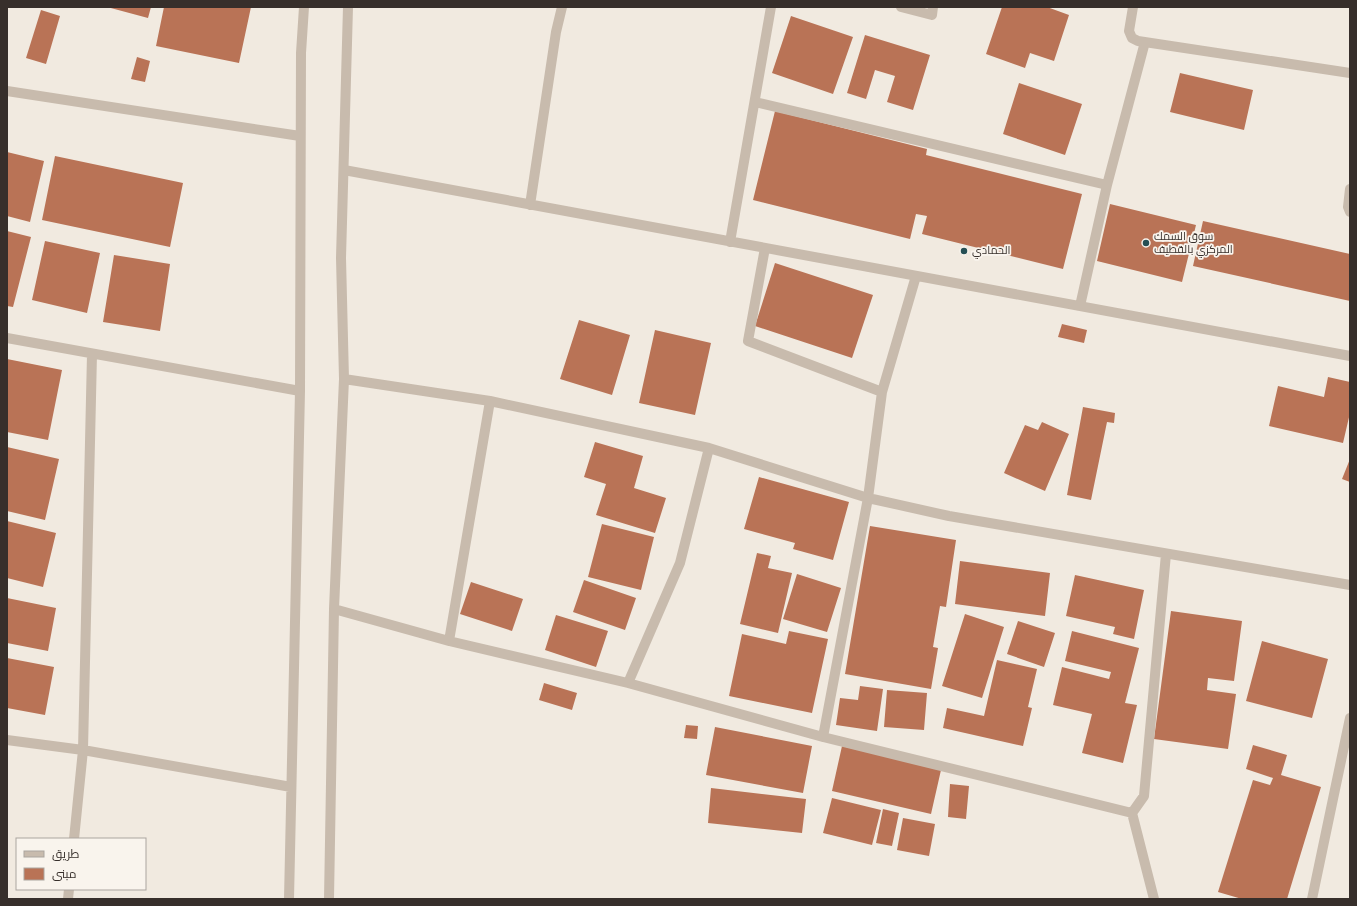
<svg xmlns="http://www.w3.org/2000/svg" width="1357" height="906" font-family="Overpass,Cairo,sans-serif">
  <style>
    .building { fill: #b97356 }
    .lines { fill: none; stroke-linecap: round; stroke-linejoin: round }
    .minor { stroke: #c8bbad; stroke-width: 10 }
    .poi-dot { fill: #254f54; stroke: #f9f4ed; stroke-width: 1.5 }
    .labels { text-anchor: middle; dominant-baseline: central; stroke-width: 3.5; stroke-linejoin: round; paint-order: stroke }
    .poi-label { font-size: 11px; fill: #372f2b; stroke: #f9f4ed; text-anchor: start }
  </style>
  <rect width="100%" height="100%" fill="#f1eae0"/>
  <path class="building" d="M107 7H151L148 18Z
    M164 7H251L239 63 156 46Z
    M1002 7H1047L1069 15 1054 61 1030 53 1025 68 986 54Z
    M41 10 60 16 46 64 26 58Z
    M791 16 853 37 833 94 772 73Z
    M865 35 930 55 913 110 887 102 895 76 875 70 866 99 847 93Z
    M137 57 150 61 145 82 131 79Z
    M1180 73 1253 90 1244 130 1170 112Z
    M1019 83 1082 104 1065 155 1003 134Z
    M775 111 927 149 926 155 1082 194 1063 269 922 234 927 216 916 214 910 239 753 200Z
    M7 152 44 161 30 222 7 216Z
    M55 156 183 183 170 247 42 220Z
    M1110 204 1196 225 1182 282 1097 261Z
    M1203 221 1350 254V301L1193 266Z
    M7 231 31 237 13 307 7 306Z
    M45 241 100 253 87 313 32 300Z
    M114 255 170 264 160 331 103 322Z
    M775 263 873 295 852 358 755 326Z
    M579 320 630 335 612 395 560 379Z
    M1062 324 1087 330 1084 343 1058 337Z
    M655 330 711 343 695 415 639 403Z
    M7 359 62 370 48 440 7 432Z
    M1328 377 1350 382V413L1343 443 1269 426 1278 386 1324 397Z
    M1083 407 1115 413 1114 423 1107 422 1091 500 1067 495Z
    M1042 422 1069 434 1045 491 1004 473 1025 425 1038 430Z
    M595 442 643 456 634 488 666 498 655 533 596 515 606 484 584 477Z
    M7 447 59 459 45 520 7 511Z
    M1350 459V482L1342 479Z
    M759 477 849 502 833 560 793 549 795 543 744 529Z
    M7 521 56 533 43 587 7 578Z
    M602 524 654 537 641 590 588 577Z
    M870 526 956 540 946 607 940 606 933 647 938 648 931 689 845 674Z
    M757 553 771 556 768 568 792 573 778 633 740 624Z
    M960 561 1050 573 1045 616 955 604Z
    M797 574 841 588 827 632 783 619Z
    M1075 575 1144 590 1134 639 1113 634 1115 627 1066 616Z
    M584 580 636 598 625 630 573 612Z
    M471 582 523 599 512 631 460 614Z
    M7 598 56 608 48 651 7 643Z
    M1171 611 1242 621 1234 681 1208 678 1207 690 1236 694 1228 749 1154 739Z
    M965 614 1004 627 982 698 942 686Z
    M556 615 608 631 596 667 545 650Z
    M1018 621 1055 633 1044 667 1007 654Z
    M789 631 828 639 812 713 729 696 742 634 786 644Z
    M1072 631 1139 648 1125 703 1137 705 1123 763 1082 753 1092 714 1053 705 1062 667 1109 679 1111 672 1065 661Z
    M1262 641 1328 659 1312 718 1246 701Z
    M7 658 54 667 45 715 7 708Z
    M997 660 1037 669 1028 707 1032 708 1023 746 943 728 947 708 984 716Z
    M544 683 577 693 572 710 539 700Z
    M860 686 883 689 877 731 836 725 840 698 858 700Z
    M887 690 927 693 924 730 884 727Z
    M686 725 698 726 697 739 684 738Z
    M715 727 812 746 803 793 706 775Z
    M1253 745 1287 755 1281 775 1321 787 1287 899H1242L1218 892 1253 780 1270 785 1273 778 1246 769Z
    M842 746 941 770 931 814 832 791Z
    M950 784 969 786 966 819 948 817Z
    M711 788 806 799 802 833 708 823Z
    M832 798 881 810 872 845 823 833Z
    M883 809 899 813 892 846 876 843Z
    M903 818 935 824 929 856 897 850Z"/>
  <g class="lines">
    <path class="minor" d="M901 7 932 15 933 7
      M1133 7 1129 31 1132 38 1138 41 1350 73
      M7 91 300 136
      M755 102 1107 185
      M344 170 1350 356
      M1350 189 1348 207 1350 212
      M530 205 556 32 562 7
      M730 242 771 7
      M765 248 748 341 882 392
      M1080 306 1107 185 1145 42
      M7 338 300 391
      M344 379 490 401 709 448 868 498 949 516 1350 585
      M334 609 449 641 628 683 823 737 1132 813 1144 796 1166 554
      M449 641 490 401
      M628 683 680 563 709 448
      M823 737 868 498 882 392 916 276
      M7 740 83 750 291 787
      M1132 813 1154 899
      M74 839 83 750 92 354
      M68 899 69 889
      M289 899 300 391 301 53 304 7
      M329 899 334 609 344 379 341 258 348 7
      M1312 899 1350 718"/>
  </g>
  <g class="poi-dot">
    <circle cx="1146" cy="243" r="4"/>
    <circle cx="964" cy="251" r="4"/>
  </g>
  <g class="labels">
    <g class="poi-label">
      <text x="1154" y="237">سوق السمك<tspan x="1154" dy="13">المركزي بالقطيف</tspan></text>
      <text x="972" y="251">الحمادي</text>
    </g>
  </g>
  <rect width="1357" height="906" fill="none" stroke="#372f2b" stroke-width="16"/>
  <rect x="16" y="838" width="130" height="52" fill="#f9f4ed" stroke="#aba59f"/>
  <rect x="24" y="851" width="20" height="6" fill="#c8bbad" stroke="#aba59f"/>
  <text x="52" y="858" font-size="12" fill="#372f2b">طريق</text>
  <rect x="24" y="868" width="20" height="12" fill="#b97356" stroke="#aba59f"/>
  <text x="52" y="878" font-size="12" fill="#372f2b">مبنى</text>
</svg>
